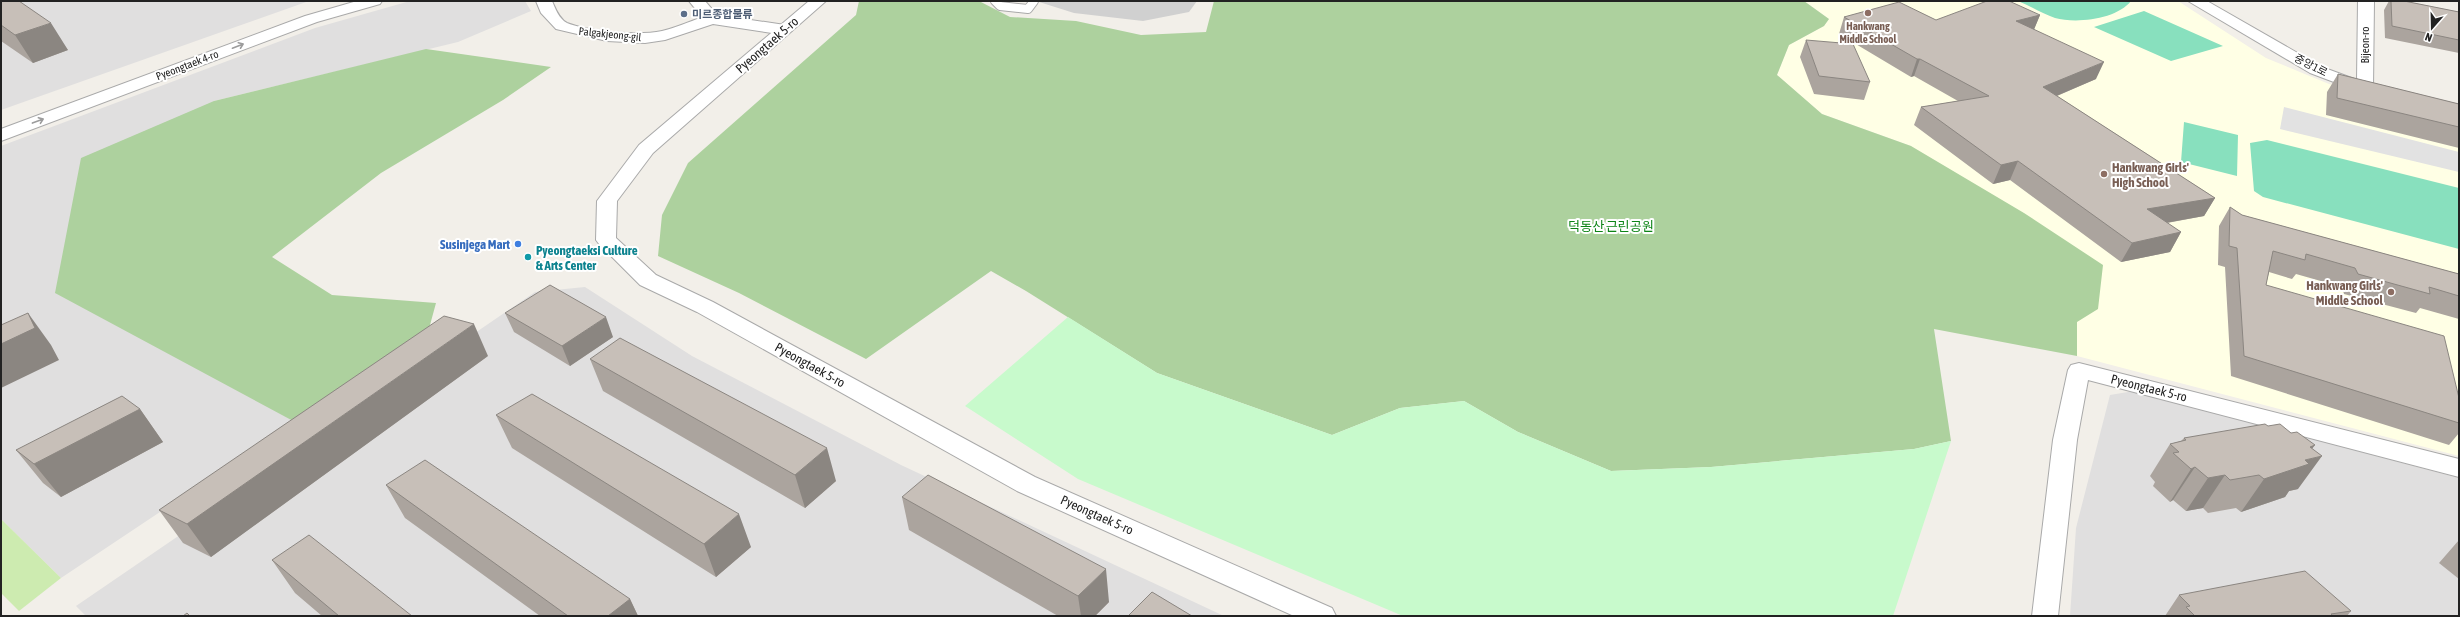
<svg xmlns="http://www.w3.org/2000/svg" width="2460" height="617" font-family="'Asap Condensed','Noto Sans KR',sans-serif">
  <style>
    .residential { fill: #e0dfdf }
    .education { fill: #ffffe5 }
    .religious { fill: #d0d0d0 }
    .grass { fill: #cdebb0 }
    .forest { fill: #add19e }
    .park { fill: #c8facc }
    .pitch { fill: #88e0be }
    .parking { fill: #e2e2e2 }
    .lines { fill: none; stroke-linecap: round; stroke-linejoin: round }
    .service-casing { stroke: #a9a9a9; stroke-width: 10 }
    .minor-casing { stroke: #a9a9a9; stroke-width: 2 }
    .tertiary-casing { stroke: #a9a9a9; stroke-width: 2 }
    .service { stroke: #fff; stroke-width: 8 }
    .minor { fill: #fff; fill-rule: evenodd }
    .tertiary { fill: #fff; fill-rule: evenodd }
    .wall { fill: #aba49e }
    .shaded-wall { fill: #8b8681 }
    .building { fill: #c7bfb8; stroke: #8b8681 }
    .oneway { stroke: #9c9c9c }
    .education-dot { fill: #8d6e63; stroke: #fff; stroke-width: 1.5 }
    .service-dot { fill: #5c6f8a; stroke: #fff; stroke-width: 1.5 }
    .shop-dot { fill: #3f7fe0; stroke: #fff; stroke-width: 1.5 }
    .culture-dot { fill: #0f9aa8; stroke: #fff; stroke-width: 1.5 }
    .labels { text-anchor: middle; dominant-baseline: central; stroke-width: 4; stroke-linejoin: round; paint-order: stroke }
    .far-service-label { font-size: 11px; font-weight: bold; fill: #4e5e75; stroke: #fff; text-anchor: start }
    .far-education-label { font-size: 11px; font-weight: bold; fill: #785e54; stroke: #fff }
    .far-street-label { font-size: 11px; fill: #222; stroke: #fff }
    .street-label { font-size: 13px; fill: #222; stroke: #fff }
    .education-label { font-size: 13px; font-weight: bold; fill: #785e54; stroke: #fff; text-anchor: start }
    .park-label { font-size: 13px; fill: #0c8416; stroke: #fff }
    .shop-label { font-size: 13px; font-weight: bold; fill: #366cbe; stroke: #fff; text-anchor: end }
    .culture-label { font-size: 13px; font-weight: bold; fill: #0d838f; stroke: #fff; text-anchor: start }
  </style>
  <rect width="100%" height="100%" fill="#f2efe9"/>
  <path class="residential" d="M1 1H309L1 110Z
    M410 1H525L531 11 458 42 214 101 295 422 61 578 1 519V146L315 28Z
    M585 287 692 356 901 465 1224 616H86L76 606 535 292Z
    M2134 391 2459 478V616H2070L2076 528 2110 395Z"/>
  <path class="education" d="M1804 1H2178L2266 58 2329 84 2459 115V456L2077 356V322L1911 146 1822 114 1777 75 1789 45 1824 26 1829 19Z"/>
  <path class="religious" d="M1036 1H1197L1189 12 1143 21 1074 13Z"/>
  <path class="grass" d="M1 519 61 578 19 611 1 593Z"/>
  <path class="forest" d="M859 1H979L1010 17 1076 21 1141 35 1206 32 1214 1H1804L1829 19 1824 26 1789 45 1777 75 1822 114 1911 146 2024 213 2103 265 2098 309 2077 322V356L1934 329 1951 441 1914 449 1711 467 1611 471 1518 432 1464 401 1400 408 1332 435 1157 373 1026 291 991 271 866 359 739 293 658 256 662 215 688 163 856 15Z
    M426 49 551 67 503 100 381 173 272 257 332 295 436 303 424 347 295 422 55 293 81 158 214 101Z"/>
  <path class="park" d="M1068 317 1157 373 1332 435 1400 408 1464 401 1518 432 1611 471 1711 467 1914 449 1951 441 1893 616H1403L1078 479 965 406Z"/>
  <path class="pitch" d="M2018 1H2131C2117 19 2077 24 2055 18 2043 14 2030 6 2018 1Z
    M2144 11 2223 46 2171 61 2094 27Z
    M2184 122 2238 135 2237 176 2181 162Z
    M2267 140 2459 188V249L2263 197 2254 191 2250 143Z"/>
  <path class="parking" d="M2284 107 2459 152V172L2280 129Z"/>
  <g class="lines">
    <defs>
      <path id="service" d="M995 1 1000 6 1028 9 1034 1"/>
      <path id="minor" d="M536 1H552C555 8 559 19 567 23 590 32 638 36 662 31 675 28 689 22 702 17L689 1H705L717 15 785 25 793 30 785 35 713 24 665 40 645 43 607 41 556 29 541 13Z
        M2188 1H2207L2322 67 2357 80 2358 1H2374L2373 88 2371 92 2363 93 2310 73Z
        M2079 363 2459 459V477L2088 380 2077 440 2058 616H2032L2053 440 2068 370 2071 365Z"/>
      <path id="tertiary" d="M357 1H382L380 4 317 22 1 141V129L305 16Z
        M809 1H826L653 153 617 201 616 238 656 275 713 302 1035 477 1332 608 1336 616H1294L1017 491 697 312 640 285 599 244 596 240 597 201 639 145Z"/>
    </defs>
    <use href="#service" class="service-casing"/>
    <use href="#minor" class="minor-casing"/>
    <use href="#tertiary" class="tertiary-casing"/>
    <use href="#service" class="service"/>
    <use href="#minor" class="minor"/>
    <use href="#tertiary" class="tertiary"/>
  </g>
  <path class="wall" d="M1 1 68 50 33 63 1 41Z
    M2389 1H2404L2459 12V53L2385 38 2384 10Z
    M2040 15 2034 29 2096 79 2057 96 2215 198 2204 216 2167 223 2181 232 2170 252 2121 262 2010 180 1993 184 1914 125 1921 107 1958 101 1914 76 1911 77 1839 34 1844 17 1936 20Z
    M1806 40 1870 82 1864 100 1814 94 1800 57Z
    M2338 74 2459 104V148L2326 115 2327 92Z
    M2230 207 2242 215 2459 274V319L2420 308 2416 313 2344 294 2342 287 2296 274 2292 279 2269 272 2266 285 2459 398V433L2449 445 2231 376 2225 267 2218 265 2219 226Z
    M505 313 613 337 570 366 514 332Z
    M488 356 211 557 183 543 159 510Z
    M590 359 836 481 805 508 603 391Z
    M140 409 163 442 61 497 43 483 16 450Z
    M496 415 751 547 716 577 512 448Z
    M2268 426 2291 433 2298 489 2289 491 2285 497 2241 512 2236 508 2208 513 2203 508 2186 511 2173 500 2170 502 2153 486 2155 482 2150 476 2170 444 2181 441 2184 438Z
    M386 485 630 599 638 616H540L405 518Z
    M902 497 1109 602 1095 616H1058L909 530Z
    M2459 540V579L2439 563Z
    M272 560 412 616H322L295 593Z
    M2179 595 2351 611 2347 616H2165Z"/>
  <path class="shaded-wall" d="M2040 15 2033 32 2016 21Z
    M51 23 68 50 33 63 15 35Z
    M1917 59H1920L1914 76 1911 77Z
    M2104 62 2096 79 2035 105 2043 87Z
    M2018 161 2010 180 1993 184 2001 165Z
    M2215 198 2204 216 2137 228 2147 209Z
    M2181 232 2170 252 2121 262 2132 243Z
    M28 313 51 345 59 360 1 388V344Z
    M606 317 613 337 570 366 562 346Z
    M474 324 488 356 211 557 187 524Z
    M140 409 163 442 61 497 34 464Z
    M2315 445 2298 467 2305 460 2322 456 2298 489 2289 491 2285 497 2241 512 2264 479 2310 447Z
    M827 448 836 481 805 508 795 475Z
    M2195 467 2173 500 2170 502 2191 469Z
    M2225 475 2203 508 2186 511 2208 478Z
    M739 514 751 547 716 577 704 544Z
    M1106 569 1109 602 1095 616H1081L1078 596Z
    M630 599 638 616H608Z"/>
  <path class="building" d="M1 1H19L51 23 15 35 1 25Z
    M1987 1H2009L2040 15 2016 21 2104 62 2043 87 2215 198 2147 209 2181 232 2132 243 2018 161 2001 165 1921 107 1989 96 1920 59H1917L1844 17 1899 2 1936 20Z
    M2391 1H2404L2459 12V40L2392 26Z
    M1806 40 1853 44 1870 82 1819 76Z
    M2338 74 2459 104V127L2337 98Z
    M2230 207 2242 215 2459 274V296L2429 287 2430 294 2358 274 2355 268 2306 254 2305 260 2273 251 2266 285 2444 336 2459 398V423L2244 356 2237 248 2229 246Z
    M550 285 606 317 562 346 505 313Z
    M28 313 35 328 1 344V325Z
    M444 316 474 324 187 524 159 510Z
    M620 338 827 448 795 475 590 359Z
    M532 394 739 514 704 544 496 415Z
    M122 396 140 409 34 464 16 450Z
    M2265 424 2268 426 2280 424 2291 433 2297 432 2315 445 2310 447 2322 456 2305 460 2309 464 2264 479 2259 475 2230 480 2225 475 2208 478 2195 467 2191 469 2173 453 2179 452 2170 444 2186 440 2184 438Z
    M425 460 630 599 608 616H568L386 485Z
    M928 475 1106 569 1078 596 902 497Z
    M309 535 412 616H339L272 560Z
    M2305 571 2351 611 2331 614 2333 616H2195L2186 607 2190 606 2179 595Z
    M1152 592 1192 616H1128Z
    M187 613 190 616H183Z"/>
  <defs><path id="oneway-shaft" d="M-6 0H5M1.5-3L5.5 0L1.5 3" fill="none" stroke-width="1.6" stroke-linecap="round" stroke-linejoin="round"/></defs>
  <g class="oneway">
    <use href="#oneway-shaft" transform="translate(238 46) rotate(-21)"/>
    <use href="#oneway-shaft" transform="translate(38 121) rotate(-20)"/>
  </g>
  <g class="education-dot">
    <circle cx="1868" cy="13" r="4"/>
    <circle cx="2104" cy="174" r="4"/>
    <circle cx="2391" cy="292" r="4"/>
  </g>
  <circle class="service-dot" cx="684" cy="14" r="4"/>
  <circle class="shop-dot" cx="518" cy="244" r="4"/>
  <circle class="culture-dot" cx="528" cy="257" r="4"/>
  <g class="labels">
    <g class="far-service-label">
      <text x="692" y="14">미르종합물류</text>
    </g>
    <g class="far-education-label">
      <text x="1868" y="26">Hankwang<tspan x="1868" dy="13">Middle School</tspan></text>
    </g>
    <g class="far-street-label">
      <text transform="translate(610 34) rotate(6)">Palgakjeong-gil</text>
      <text transform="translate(2365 45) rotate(-90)">Bijeon-ro</text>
      <text transform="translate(187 65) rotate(-21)">Pyeongtaek 4-ro</text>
      <text transform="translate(2311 65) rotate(27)">중앙1로</text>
    </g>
    <g class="street-label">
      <text transform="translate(767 45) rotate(-41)">Pyeongtaek 5-ro</text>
      <text transform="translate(810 365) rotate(29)">Pyeongtaek 5-ro</text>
      <text transform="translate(2149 388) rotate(14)">Pyeongtaek 5-ro</text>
      <text transform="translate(1097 515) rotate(24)">Pyeongtaek 5-ro</text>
    </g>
    <g class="education-label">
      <text x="2112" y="167">Hankwang Girls'<tspan x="2112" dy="15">High School</tspan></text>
      <text x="2383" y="285" text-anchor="end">Hankwang Girls'<tspan x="2383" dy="15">Middle School</tspan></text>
    </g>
    <g class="park-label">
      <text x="1611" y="226">덕동산 근린공원</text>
    </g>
    <g class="shop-label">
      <text x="510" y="244">Susinjega Mart</text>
    </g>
    <g class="culture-label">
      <text x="536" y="250">Pyeongtaeksi Culture<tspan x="536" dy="15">&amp; Arts Center</tspan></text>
    </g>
  </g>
  <rect width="2460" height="617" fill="none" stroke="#222222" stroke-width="4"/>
  <g transform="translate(2432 28) rotate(200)" stroke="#ffffff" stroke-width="3" paint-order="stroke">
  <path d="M0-3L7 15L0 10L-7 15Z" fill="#222222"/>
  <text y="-6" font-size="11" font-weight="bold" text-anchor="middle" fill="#222222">N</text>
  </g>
</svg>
